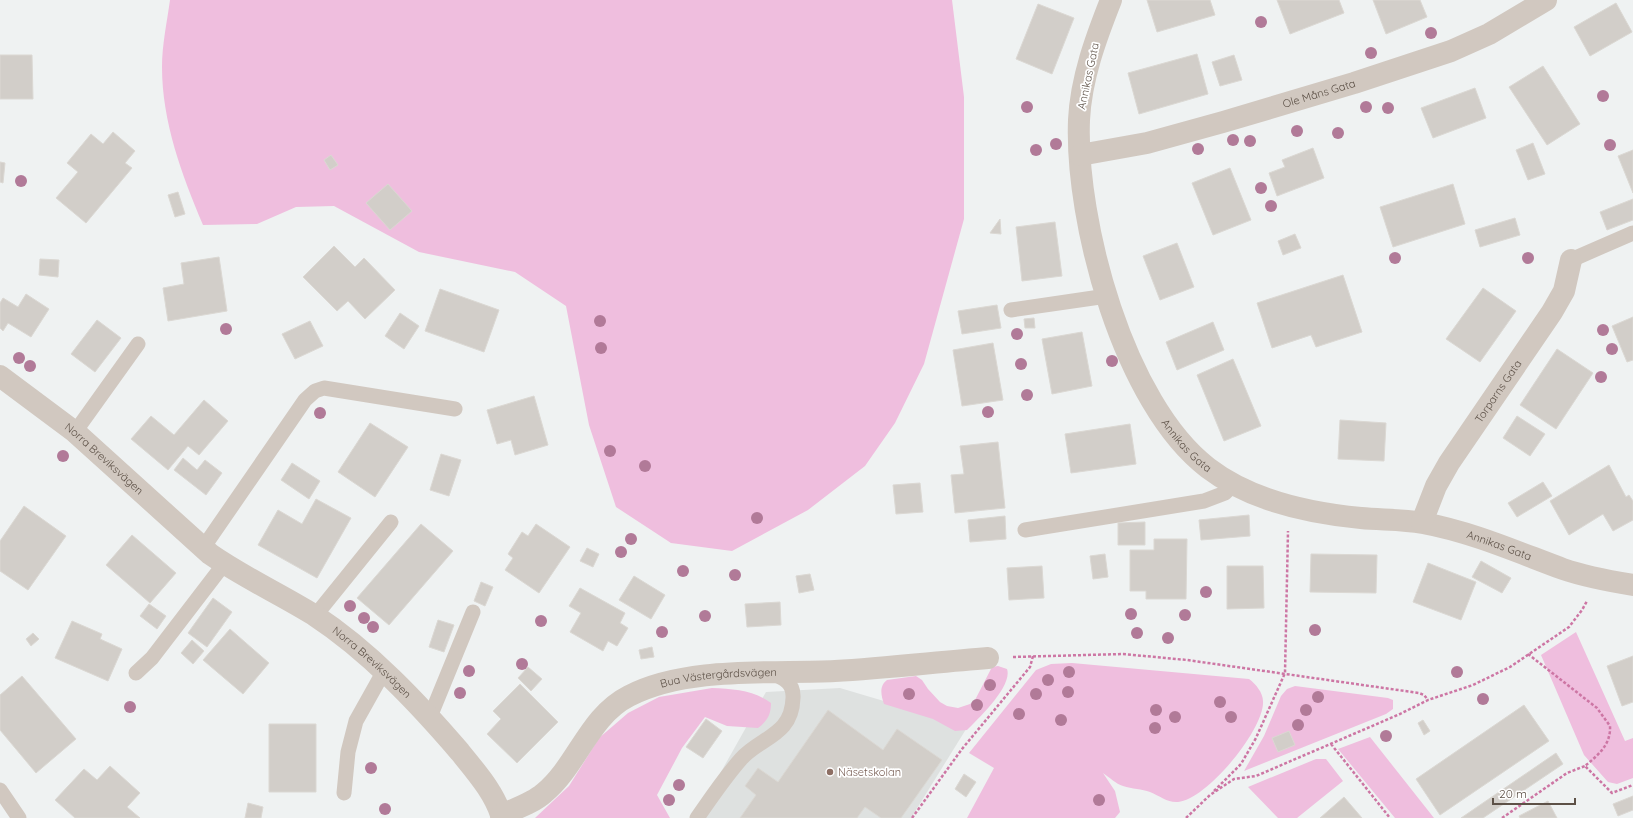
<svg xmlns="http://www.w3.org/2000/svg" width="1633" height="818" font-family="Quicksand,sans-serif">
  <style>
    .education { fill: #dee1e0 }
    .green { fill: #efbede }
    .building { fill: #d2cec9; stroke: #dbd8d3 }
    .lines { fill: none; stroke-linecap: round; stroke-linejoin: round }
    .path { stroke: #cd76a4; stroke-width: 2.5; stroke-dasharray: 3 2; stroke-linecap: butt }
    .service { stroke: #d1c8c0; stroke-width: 15 }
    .minor { stroke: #d1c8c0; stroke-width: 22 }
    .tree { fill: #b17a98 }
    .education-dot { fill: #8d6e63; stroke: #fff; stroke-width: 1.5 }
    .labels { text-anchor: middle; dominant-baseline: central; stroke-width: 3.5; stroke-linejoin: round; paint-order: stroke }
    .street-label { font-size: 11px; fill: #5d5147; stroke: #fff }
    .education-label { font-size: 11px; fill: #785e54; stroke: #fff; text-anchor: start }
  </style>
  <rect width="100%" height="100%" fill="#eff2f2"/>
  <path class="education" d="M840 688 968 726 911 818H695L766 692Z"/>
  <path class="green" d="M170 0H952L964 97V219L924 364 895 423 865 466 808 510 732 551 671 543 616 507 589 425 566 306 515 272 419 252 334 206 296 207 257 224 203 225C182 175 162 122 162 67 162 45 167 22 170 0Z
    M1576 632 1625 741 1633 738V778L1617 784 1608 782 1584 755 1541 655Z
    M1072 663 1249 679C1256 684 1263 693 1263 701 1265 729 1206 800 1178 802 1168 803 1160 796 1150 792 1142 789 1132 789 1123 786 1116 784 1109 777 1103 773L1115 791 1120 812 1115 818H967L994 768 969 753 1036 670 1051 664Z
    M998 666 1007 669C1013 686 978 719 967 730L955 731 933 719 884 704C881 695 879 686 887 680L916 676 922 680 928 689 940 702 947 706 958 708 970 704 975 700 992 667Z
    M1295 686 1388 698 1393 700V709L1386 714 1244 771 1264 736 1281 696 1287 689Z
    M712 688C734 689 753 690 771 703 771 715 767 721 758 728L727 726 705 717 682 748 657 795 670 818H535L569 786 599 738 628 713 659 697Z
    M1370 737 1434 818H1395L1338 749Z
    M1316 759H1326L1343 781 1297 818H1278L1248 787Z"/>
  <path class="building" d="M1147 0H1210L1215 15 1157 32Z
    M1277 0H1339L1344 13 1290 34Z
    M1373 0H1420L1427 17 1386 34Z
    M1616 3 1632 32 1590 56 1574 27Z
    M1038 4 1074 18 1052 74 1016 59Z
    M1197 54 1208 94 1139 114 1128 73Z
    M0 55H32L33 99H0Z
    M1234 55 1242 80 1220 86 1212 62Z
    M1543 66 1580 124 1547 145 1509 87Z
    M1475 88 1486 118 1433 138 1421 108Z
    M113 132 135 151 125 163 132 168 86 223 56 198 78 172 67 163 91 134 103 144Z
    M1533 143 1545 174 1528 180 1516 150Z
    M1313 148 1324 178 1277 196 1269 173 1285 167 1282 160Z
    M1633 150V193L1618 156Z
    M331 155 338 165 330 170 324 160Z
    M0 162 5 163 3 183 0 182Z
    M1230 168 1251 220 1213 235 1192 183Z
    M388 184 412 211 390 230 366 203Z
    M1453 184 1465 224 1393 247 1380 207Z
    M178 192 185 214 175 217 168 195Z
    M1633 199V220L1607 230 1600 212Z
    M1515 218 1520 235 1480 247 1475 230Z
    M1000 219 1001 234 990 233Z
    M1055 222 1062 276 1022 281 1016 227Z
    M1295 234 1301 248 1283 255 1278 241Z
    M1177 243 1194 287 1160 300 1143 256Z
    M334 246 355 267 364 258 395 290 365 319 348 301 337 311 303 277Z
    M219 257 227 311 168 321 163 288 184 284 181 263Z
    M40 259 59 260 58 277 39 275Z
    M1343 275 1362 332 1316 347 1311 335 1272 348 1257 303Z
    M1483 288 1516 311 1480 362 1446 339Z
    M440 289 499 310 484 352 425 331Z
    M26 294 49 309 31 337 8 323 3 331 0 328V303L3 298 18 307Z
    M997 305 1001 328 962 334 958 311Z
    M400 313 419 326 404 349 385 336Z
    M1633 317V360L1627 362 1612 326Z
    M1034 318 1035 328H1025L1024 319Z
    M97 320 121 338 95 372 71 354Z
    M310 321 323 346 295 359 282 334Z
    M1213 322 1224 350 1177 370 1166 342Z
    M1082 332 1092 386 1052 394 1042 339Z
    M993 343 1003 400 962 406 953 350Z
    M1557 349 1593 373 1556 429 1520 405Z
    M1233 359 1261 426 1224 441 1197 375Z
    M534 396 548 445 515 455 511 440 497 444 487 410Z
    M204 400 228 421 199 455 188 446 168 470 131 439 151 416 174 435Z
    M1517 416 1545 434 1530 456 1503 438Z
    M1340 420 1386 423 1384 461 1338 459Z
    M370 423 408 447 375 497 338 472Z
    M1130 424 1136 464 1071 473 1065 434Z
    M998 442 1005 508 955 513 951 475 964 474 960 446Z
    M441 454 461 460 449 496 430 490Z
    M183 458 197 470 205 460 222 473 206 495 174 470Z
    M292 463 320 481 309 499 281 480Z
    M1609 465 1626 497 1629 495 1633 501V520L1613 531 1603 514 1569 535 1550 501Z
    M1543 482 1552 496 1517 517 1508 503Z
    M920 483 923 512 896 514 893 485Z
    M316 499 351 518 317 578 258 545 278 510 302 524Z
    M24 506 66 536 28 590 0 571V541Z
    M1249 515 1250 536 1201 540 1199 520Z
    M1005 516 1006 539 970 542 968 520Z
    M1145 522V545H1118V523Z
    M421 524 453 551 389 625 357 598Z
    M536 524 570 547 539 593 505 570 513 558 508 554 522 532 528 536Z
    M132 535 176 573 150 603 106 565Z
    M1154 539H1187L1186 599H1146V591H1130V550H1154Z
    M587 548 599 554 593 567 580 561Z
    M1105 554 1108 577 1093 579 1090 556Z
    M1311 554 1377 555 1376 593 1310 592Z
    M1481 561 1511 578 1502 593 1472 577Z
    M1428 563 1476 582 1461 620 1413 602Z
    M1042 566 1044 598 1009 600 1007 568Z
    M1227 566H1263L1264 608 1227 609Z
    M810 574 814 590 799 593 796 576Z
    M634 576 665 595 651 619 619 600Z
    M481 582 493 587 485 606 474 601Z
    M580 588 625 613 620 623 628 628 617 646 608 641 603 651 570 632 581 613 569 606Z
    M213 598 232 612 207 647 188 633Z
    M780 602 781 625 747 627 745 604Z
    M149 604 166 616 157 629 140 616Z
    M438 620 454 625 444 652 429 647Z
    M72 621 102 634 100 639 122 649 108 681 55 658Z
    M230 629 269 663 243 694 203 660Z
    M33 633 39 639 31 646 26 639Z
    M192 640 204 651 193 664 181 653Z
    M652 647 654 657 641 659 639 650Z
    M1633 656V702L1622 706 1607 666Z
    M528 667 542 679 531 691 518 678Z
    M22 676 76 739 36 773 0 730V695Z
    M520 684 558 722 517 763 487 734 501 719 493 711Z
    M1524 705 1549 741 1440 815 1416 779Z
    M828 710 883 750 897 729 942 760 901 818H881L865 807 857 818H740L756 795 745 786 758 768 778 782Z
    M706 719 722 731 703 758 686 747Z
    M1423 720 1430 731 1424 735 1418 723Z
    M269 724H316V792H269Z
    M1289 731 1295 745 1278 752 1272 738Z
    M1556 753 1563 764 1483 818H1461Z
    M110 766 140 793 127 807 140 818H75L55 800 84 769 97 780Z
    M964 774 976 782 966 797 955 789Z
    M1633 796V810L1618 816 1613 804Z
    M1344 797 1362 818H1320Z
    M1548 801 1557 818H1520L1519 816Z
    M248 803 263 807 261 818H245Z"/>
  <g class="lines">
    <path class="path" d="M1528 654 1597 708 1610 726C1611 745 1598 755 1585 766L1612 793 1633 785
      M1013 657 1123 654 1187 660 1419 693 1424 695 1428 700
      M1331 744 1390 818
      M1214 791 1241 764 1256 738 1285 673 1288 531
      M912 818 962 749 1030 667 1033 656
      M1186 818 1210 795 1234 779 1256 776 1400 714 1428 700 1473 685 1510 667 1569 627 1582 610 1587 601
      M1502 818 1567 773 1585 766"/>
    <path class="service" d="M1571 260 1633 233
      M1011 310 1107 296
      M75 432 138 344
      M1025 530 1204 501 1225 493 1234 484
      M203 548 305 400 315 391 324 388 455 409
      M315 616 391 522
      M136 673 152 658 224 564
      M430 717 473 612
      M0 790 19 818
      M344 793 348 752 356 721 384 671
      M697 818C711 798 725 777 741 759 760 737 792 736 793 698 794 683 784 678 771 673"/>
    <g class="minor">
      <path id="s1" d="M1111 0C1096 38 1081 78 1079 120 1075 222 1124 404 1208 468 1251 501 1308 513 1361 518 1381 520 1403 519 1423 523 1472 532 1517 552 1563 569 1586 577 1609 581 1633 585"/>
      <path id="s2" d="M1080 155 1147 143 1223 122 1354 83 1451 51 1489 34 1546 0"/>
      <path id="s3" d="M0 376 75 432 210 554C243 577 280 594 314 615 369 651 418 703 460 752 476 772 495 793 502 818"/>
      <path id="s4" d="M1422 522 1436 486 1449 463 1552 312 1564 291 1571 260"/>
      <path id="s5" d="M501 815C515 809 533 803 544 793 577 766 589 716 629 696 687 666 771 674 835 671 886 668 937 662 988 658"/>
    </g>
  </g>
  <g class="tree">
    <circle cx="1261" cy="22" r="6"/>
    <circle cx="1431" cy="33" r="6"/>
    <circle cx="1371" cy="53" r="6"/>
    <circle cx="1603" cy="96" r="6"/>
    <circle cx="1027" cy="107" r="6"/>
    <circle cx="1366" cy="107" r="6"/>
    <circle cx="1388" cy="108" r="6"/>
    <circle cx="1297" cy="131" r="6"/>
    <circle cx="1338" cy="133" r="6"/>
    <circle cx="1233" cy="140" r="6"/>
    <circle cx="1250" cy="141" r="6"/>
    <circle cx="1056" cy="144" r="6"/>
    <circle cx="1610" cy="145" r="6"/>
    <circle cx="1198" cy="149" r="6"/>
    <circle cx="1036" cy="150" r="6"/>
    <circle cx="21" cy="181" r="6"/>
    <circle cx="1261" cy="188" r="6"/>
    <circle cx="1271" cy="206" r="6"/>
    <circle cx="1395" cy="258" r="6"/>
    <circle cx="1528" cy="258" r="6"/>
    <circle cx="600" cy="321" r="6"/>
    <circle cx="226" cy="329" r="6"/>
    <circle cx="1603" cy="330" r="6"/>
    <circle cx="1017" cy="334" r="6"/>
    <circle cx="601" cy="348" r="6"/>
    <circle cx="1612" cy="349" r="6"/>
    <circle cx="19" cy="358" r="6"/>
    <circle cx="1112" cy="361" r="6"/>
    <circle cx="1021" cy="364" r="6"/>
    <circle cx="30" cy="366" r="6"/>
    <circle cx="1601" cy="377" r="6"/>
    <circle cx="1027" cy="395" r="6"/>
    <circle cx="988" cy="412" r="6"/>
    <circle cx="320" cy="413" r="6"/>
    <circle cx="610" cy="451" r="6"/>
    <circle cx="63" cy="456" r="6"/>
    <circle cx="645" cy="466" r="6"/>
    <circle cx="757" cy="518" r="6"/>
    <circle cx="631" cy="539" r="6"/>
    <circle cx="621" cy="552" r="6"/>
    <circle cx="683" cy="571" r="6"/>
    <circle cx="735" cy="575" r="6"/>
    <circle cx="1206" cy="592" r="6"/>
    <circle cx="350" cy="606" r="6"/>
    <circle cx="1131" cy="614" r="6"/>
    <circle cx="1185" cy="615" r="6"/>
    <circle cx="705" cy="616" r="6"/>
    <circle cx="364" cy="618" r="6"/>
    <circle cx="541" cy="621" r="6"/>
    <circle cx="373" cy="627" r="6"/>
    <circle cx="1315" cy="630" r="6"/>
    <circle cx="662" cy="632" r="6"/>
    <circle cx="1137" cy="633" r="6"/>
    <circle cx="1168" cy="638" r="6"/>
    <circle cx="522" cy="664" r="6"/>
    <circle cx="469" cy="671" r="6"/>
    <circle cx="1069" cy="672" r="6"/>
    <circle cx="1457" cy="672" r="6"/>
    <circle cx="1048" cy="680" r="6"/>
    <circle cx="990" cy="685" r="6"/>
    <circle cx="1068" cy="692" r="6"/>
    <circle cx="460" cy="693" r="6"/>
    <circle cx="909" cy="694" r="6"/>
    <circle cx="1036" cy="694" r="6"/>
    <circle cx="1318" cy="697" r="6"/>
    <circle cx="1483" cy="699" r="6"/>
    <circle cx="1220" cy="702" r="6"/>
    <circle cx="977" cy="705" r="6"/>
    <circle cx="130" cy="707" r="6"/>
    <circle cx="1156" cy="710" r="6"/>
    <circle cx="1306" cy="710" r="6"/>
    <circle cx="1019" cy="714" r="6"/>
    <circle cx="1175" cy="717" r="6"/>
    <circle cx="1231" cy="717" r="6"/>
    <circle cx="1061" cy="720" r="6"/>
    <circle cx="1298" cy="725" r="6"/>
    <circle cx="1155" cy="728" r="6"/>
    <circle cx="1386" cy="736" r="6"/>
    <circle cx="371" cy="768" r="6"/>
    <circle cx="679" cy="785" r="6"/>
    <circle cx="669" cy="800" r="6"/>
    <circle cx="1099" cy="800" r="6"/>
    <circle cx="385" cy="809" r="6"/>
  </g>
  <circle class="education-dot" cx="830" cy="772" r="4"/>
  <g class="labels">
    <g class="street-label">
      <text transform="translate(1088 76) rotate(-78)">Annikas Gata</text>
      <text stroke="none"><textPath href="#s2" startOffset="247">Ole Måns Gata</textPath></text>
      <text stroke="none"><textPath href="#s4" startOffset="152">Torparns Gata</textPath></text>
      <text stroke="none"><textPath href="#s1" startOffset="475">Annikas Gata</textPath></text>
      <text stroke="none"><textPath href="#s3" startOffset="133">Norra Breviksvägen</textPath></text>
      <text stroke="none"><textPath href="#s1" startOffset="811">Annikas Gata</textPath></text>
      <text stroke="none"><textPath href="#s3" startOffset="471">Norra Breviksvägen</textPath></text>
      <text stroke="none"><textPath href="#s5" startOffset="271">Bua Västergårdsvägen</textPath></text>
    </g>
    <g class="education-label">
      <text x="838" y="772">Näsetskolan</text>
    </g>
  </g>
  <path d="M1493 798v6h82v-6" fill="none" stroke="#5d5147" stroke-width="2"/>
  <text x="1499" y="798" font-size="12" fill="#5d5147" stroke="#ffffff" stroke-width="3" paint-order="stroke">20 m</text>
</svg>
